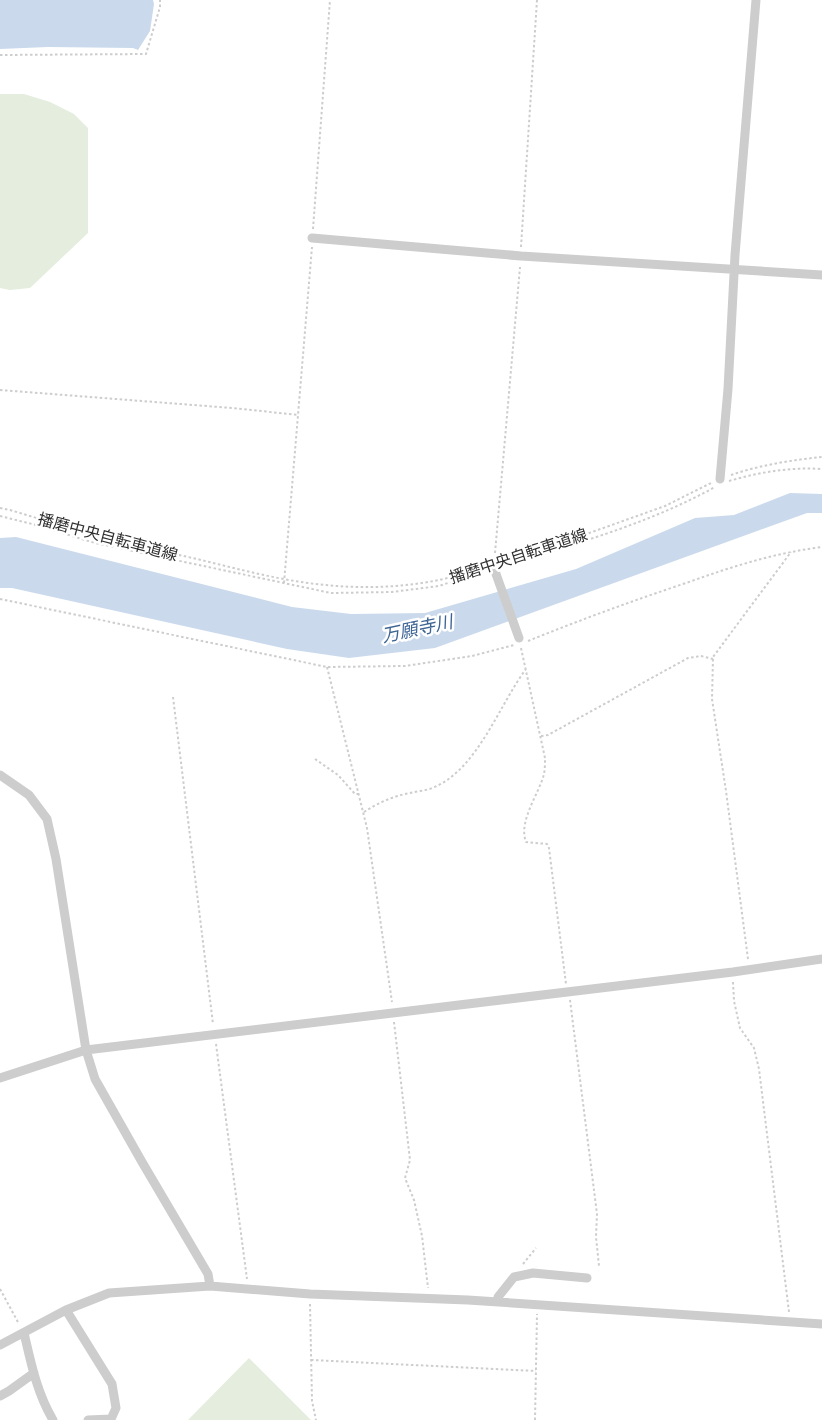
<svg xmlns="http://www.w3.org/2000/svg" width="822" height="1420" font-family="'Exo 2','Noto Sans JP',sans-serif">
  <style>
    .green { fill: #e4edde }
    .water { fill: #cadaec }
    .lines { fill: none; stroke-linecap: round; stroke-linejoin: round }
    .path { stroke: #cdcdcd; stroke-width: 2; stroke-dasharray: 2.5 2.5; stroke-linecap: butt }
    .minor { stroke: #cdcdcd; stroke-width: 9 }
    .labels { text-anchor: middle; dominant-baseline: central; stroke-width: 5; stroke-linejoin: round; paint-order: stroke }
    .street-label { font-size: 16px; fill: #303030; stroke: #fff }
    .water-label { font-size: 18px; font-style: italic; fill: #3d6493; stroke: #fff }
  </style>
  <rect width="100%" height="100%" fill="#fff"/>
  <path class="green" d="M0 94H24L50 102 74 114 88 128V233L30 288 10 290 0 288Z
    M249 1358 311 1420H188Z"/>
  <path class="water" d="M0 0H153L154 4 150 31 138 50 133 48 48 47 0 49Z
    M790 493 822 494V513H807L435 648 349 658 287 649 12 588H0V538L16 537 292 607 351 614 425 613 576 569 695 518 734 515Z"/>
  <g class="lines">
    <path class="path" d="M0 55 146 54 160 7V0
      M313 229 330 0
      M521 247 537 0
      M0 390 232 408 299 415
      M731 475C760 465 792 460 822 457
      M729 481C760 472 790 467 822 469
      M0 508 10 510C72 529 134 545 197 559 234 568 271 578 308 583 367 591 428 588 484 567
      M0 516 36 525 95 543 331 593 392 592 439 586 486 570
      M495 553 520 267
      M503 561 550 547 665 506 711 483
      M505 565C576 544 650 523 715 487
      M284 583 312 247
      M0 599 327 667 405 666 472 656 514 645
      M528 641C580 620 632 601 686 583 731 567 774 553 822 547
      M521 648 545 758C545 763 545 769 544 774 539 794 518 821 526 842L547 844 549 848 566 984
      M327 667 367 828 392 1002
      M173 697 213 1024
      M541 736 548 735 688 658 701 656 713 659
      M315 759 338 775 355 794H359
      M364 812C378 803 393 796 410 793 417 791 425 791 432 788 477 771 499 705 526 669
      M748 959 726 791 712 699 713 657 791 552
      M733 982 734 1001 740 1028 754 1048 759 1069 789 1312
      M570 1000 597 1214 596 1237 599 1266
      M394 1022 410 1160 405 1178 414 1200 422 1236 428 1288
      M216 1044 247 1279
      M523 1264 536 1248
      M0 1289 19 1324
      M310 1304 312 1401 316 1420
      M311 1360 536 1371
      M535 1420 537 1314"/>
    <path class="minor" d="M312 238 521 256 822 275
      M720 479 728 389 735 255 756 0
      M494 564 496 574 519 638
      M0 775 29 795 47 819 56 859 86 1050 95 1079 142 1162 208 1274 210 1286
      M0 1078 86 1050 733 972 822 959
      M498 1302V1297L514 1277 533 1273 587 1278
      M66 1310 112 1384 116 1408 111 1419 88 1420
      M24 1333C31 1363 37 1393 53 1420
      M0 1345 66 1310 109 1293 210 1286 310 1294 468 1300 822 1324
      M0 1396 9 1391 34 1373"/>
  </g>
  <g class="labels">
    <g class="street-label">
      <text transform="translate(108 536) rotate(15)">播磨中央自転車道線</text>
      <text transform="translate(518 555) rotate(-18)">播磨中央自転車道線</text>
    </g>
    <g class="water-label">
      <text transform="translate(417 628) rotate(-12)">万願寺川</text>
    </g>
  </g>
</svg>
